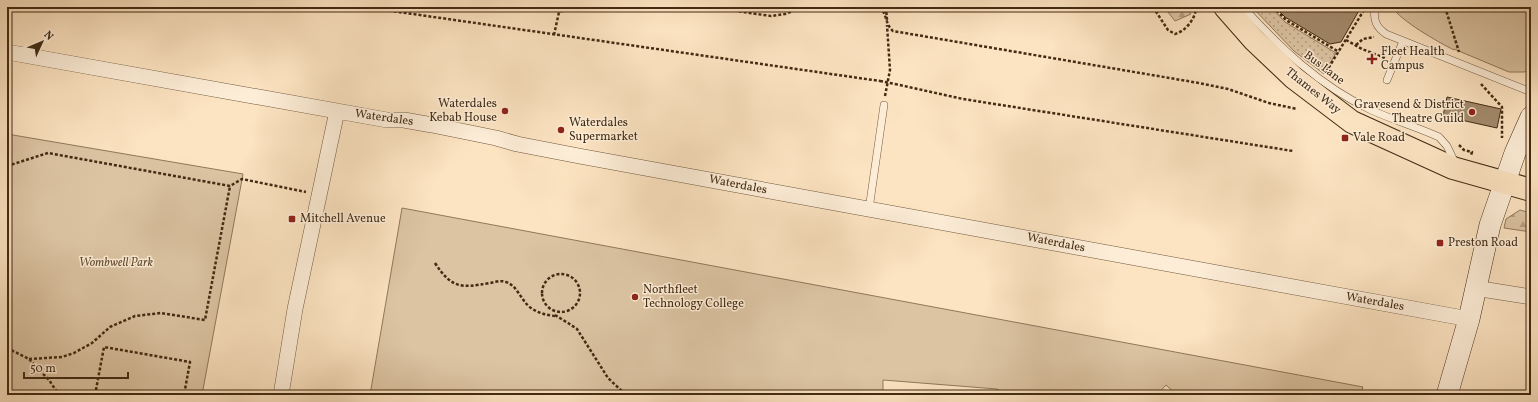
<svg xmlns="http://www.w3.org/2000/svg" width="1538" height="402" font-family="Vollkorn,serif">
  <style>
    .grass { fill: url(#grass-dots); stroke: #8f785b }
    .forest { fill: url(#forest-firs); stroke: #8f785b }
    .park { fill: #dcc4a3; stroke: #8f785b }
    .building { fill: #a38b6d; stroke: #422b13 }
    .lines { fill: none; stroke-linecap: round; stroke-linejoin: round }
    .lane-casing { stroke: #70593e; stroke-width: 8 }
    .street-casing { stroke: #70593e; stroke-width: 16 }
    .secondary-casing { stroke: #422b13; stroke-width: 22 }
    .primary-casing { stroke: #422b13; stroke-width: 24 }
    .path { stroke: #422b13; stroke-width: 2.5; stroke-dasharray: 3 2; stroke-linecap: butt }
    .lane { stroke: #fdedd7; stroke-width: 7 }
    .street { stroke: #fdedd7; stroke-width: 15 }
    .secondary { stroke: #fdedd7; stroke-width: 21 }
    .primary { stroke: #fce3c1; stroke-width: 22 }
    .path-bridge { stroke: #422b13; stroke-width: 2.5; stroke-dasharray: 3 2; stroke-linecap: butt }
    .poi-dot { fill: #8f2418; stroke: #fdedd7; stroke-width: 1.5 }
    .labels { text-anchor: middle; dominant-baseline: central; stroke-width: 3; stroke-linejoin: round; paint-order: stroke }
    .poi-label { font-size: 12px; fill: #422b13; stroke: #fdedd7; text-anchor: start }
    .street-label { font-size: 12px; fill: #422b13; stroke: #fdedd7 }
    .park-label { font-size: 12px; font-style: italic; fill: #614a30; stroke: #fdedd7 }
  </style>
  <defs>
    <pattern id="grass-dots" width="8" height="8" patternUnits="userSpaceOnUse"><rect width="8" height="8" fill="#dcc4a3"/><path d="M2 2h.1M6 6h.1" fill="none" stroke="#b49f84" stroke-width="1.8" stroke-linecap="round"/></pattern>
    <pattern id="forest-firs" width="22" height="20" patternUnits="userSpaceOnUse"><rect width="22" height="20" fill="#dcc4a3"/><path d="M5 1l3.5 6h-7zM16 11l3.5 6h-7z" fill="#b49f84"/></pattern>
  </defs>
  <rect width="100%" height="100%" fill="#fce3c1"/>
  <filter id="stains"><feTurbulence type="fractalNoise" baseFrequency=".005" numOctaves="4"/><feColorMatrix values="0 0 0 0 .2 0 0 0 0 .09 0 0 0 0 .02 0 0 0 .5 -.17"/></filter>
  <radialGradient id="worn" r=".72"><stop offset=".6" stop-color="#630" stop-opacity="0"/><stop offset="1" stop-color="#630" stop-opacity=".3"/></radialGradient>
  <path class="grass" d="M1252 7H1271L1285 22 1336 53 1324 74 1294 51Z"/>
  <path class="forest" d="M1164 7H1186L1191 14 1175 21Z
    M1520 210 1531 213V232L1504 228 1506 219Z"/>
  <path class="park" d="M1392 7H1531V70L1524 72H1509L1454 49V50C1438 42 1401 21 1392 7Z
    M7 134 243 174 202 395H7Z
    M402 208 1363 387 1360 395H1177L1166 385 1157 395H1006L997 389 883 380V395H370Z"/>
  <path class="building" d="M1275 7H1361L1341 42 1330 44 1285 17Z
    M1447 97 1501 109 1497 128 1443 116Z"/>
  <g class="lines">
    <defs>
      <path id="lane" d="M1243 7C1280 48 1320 86 1371 110 1393 120 1417 127 1439 137L1447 146 1455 163
        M1375 7C1373 20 1376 27 1386 34L1531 92
        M1387 80 1403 41
        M869 209 884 105"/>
      <path id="street" d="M7 52 387 120H404L432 125 496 138 517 144 579 156 1469 319
        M1475 288 1531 297
        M281 395 295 309 337 111"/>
      <path id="secondary" d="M1447 395 1469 319 1490 225 1515 153 1531 117"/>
      <path id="primary" d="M1225 7 1254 40 1294 78 1352 122 1453 168 1531 190"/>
    </defs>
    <use href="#lane" class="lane-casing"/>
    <use href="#street" class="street-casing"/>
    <use href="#secondary" class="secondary-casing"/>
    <use href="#primary" class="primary-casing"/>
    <path class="path" d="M364 7 880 81
      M709 7 771 16 785 14 803 7
      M880 7C887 14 885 24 893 31L1199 83 1228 89 1269 103 1297 109
      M886 7 887 20
      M1153 7 1168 30 1175 34C1186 31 1196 18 1196 7
      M1273 7 1286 20 1339 52
      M1445 7 1459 52
      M554 35 559 12 573 7
      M1346 40 1362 49 1385 58
      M1356 45 1363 39 1374 37
      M1326 72 1364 10
      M895 84 963 99 1293 151
      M1481 84 1502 107V138
      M885 96 890 70 887 25
      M1459 145 1464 150 1472 152 1471 155
      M7 166 48 153 230 186 242 179 306 192
      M435 263C452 289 461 288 490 283 495 282 501 280 506 282 518 286 521 301 531 308 538 313 546 315 555 316
      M542 293a19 19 0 1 1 38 0a19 19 0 1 1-38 0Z
      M555 315 568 323 577 329 608 378 626 395
      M7 348 29 359 49 380 59 395
      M29 359 62 357 74 353 92 343 110 327 135 316 161 313 205 320 230 186
      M95 395 104 347 190 362 184 395"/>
    <use href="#lane" class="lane"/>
    <use href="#street" class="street"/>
    <use href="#secondary" class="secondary"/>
    <use href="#primary" class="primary"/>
    <path class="path-bridge" d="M880 81 895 84"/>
  </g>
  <g class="poi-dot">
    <path d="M1370 53h4v4h4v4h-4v4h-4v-4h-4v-4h4z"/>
    <circle cx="505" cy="111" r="4"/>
    <circle cx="1472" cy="112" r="4"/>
    <circle cx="561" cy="130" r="4"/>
    <rect x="1341" y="134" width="8" height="8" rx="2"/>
    <rect x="288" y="215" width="8" height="8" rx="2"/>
    <rect x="1436" y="239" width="8" height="8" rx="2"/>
    <circle cx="635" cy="297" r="4"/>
  </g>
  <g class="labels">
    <g class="poi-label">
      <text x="1381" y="52">Fleet Health<tspan x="1381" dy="14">Campus</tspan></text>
      <text x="497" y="104" text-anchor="end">Waterdales<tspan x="497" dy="14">Kebab House</tspan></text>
      <text x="1464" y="105" text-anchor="end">Gravesend &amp; District<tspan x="1464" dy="14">Theatre Guild</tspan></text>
      <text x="569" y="123">Waterdales<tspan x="569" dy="14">Supermarket</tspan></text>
      <text x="1353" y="138">Vale Road</text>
      <text x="300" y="219">Mitchell Avenue</text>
      <text x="1448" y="243">Preston Road</text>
      <text x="643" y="290">Northfleet<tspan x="643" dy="14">Technology College</tspan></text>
    </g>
    <g class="street-label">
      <text transform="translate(1324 68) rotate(37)">Bus Lane</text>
      <text transform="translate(1313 91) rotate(38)">Thames Way</text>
      <text transform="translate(384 118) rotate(8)">Waterdales</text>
      <text transform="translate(738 185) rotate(11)">Waterdales</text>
      <text transform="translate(1056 243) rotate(11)">Waterdales</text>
      <text transform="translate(1375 302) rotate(10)">Waterdales</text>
    </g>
    <g class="park-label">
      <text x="116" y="263">Wombwell Park</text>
    </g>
  </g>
  <rect width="1538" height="402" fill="none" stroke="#fce3c1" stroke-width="24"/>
  <rect x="8" y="8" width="1522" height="386" fill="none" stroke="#422b13" stroke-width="2"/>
  <rect x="12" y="12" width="1514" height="378" fill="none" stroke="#422b13"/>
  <g transform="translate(42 42) rotate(46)" stroke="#fdedd7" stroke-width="3" paint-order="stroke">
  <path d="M0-3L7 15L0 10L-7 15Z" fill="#422b13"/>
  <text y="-6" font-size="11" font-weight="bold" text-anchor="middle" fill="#422b13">N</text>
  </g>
  <path d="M24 372v6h104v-6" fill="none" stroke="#422b13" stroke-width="2"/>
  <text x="30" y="372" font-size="12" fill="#422b13" stroke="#fdedd7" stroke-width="3" paint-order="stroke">50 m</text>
  <rect width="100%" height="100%" filter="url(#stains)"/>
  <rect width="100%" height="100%" fill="url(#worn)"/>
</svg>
